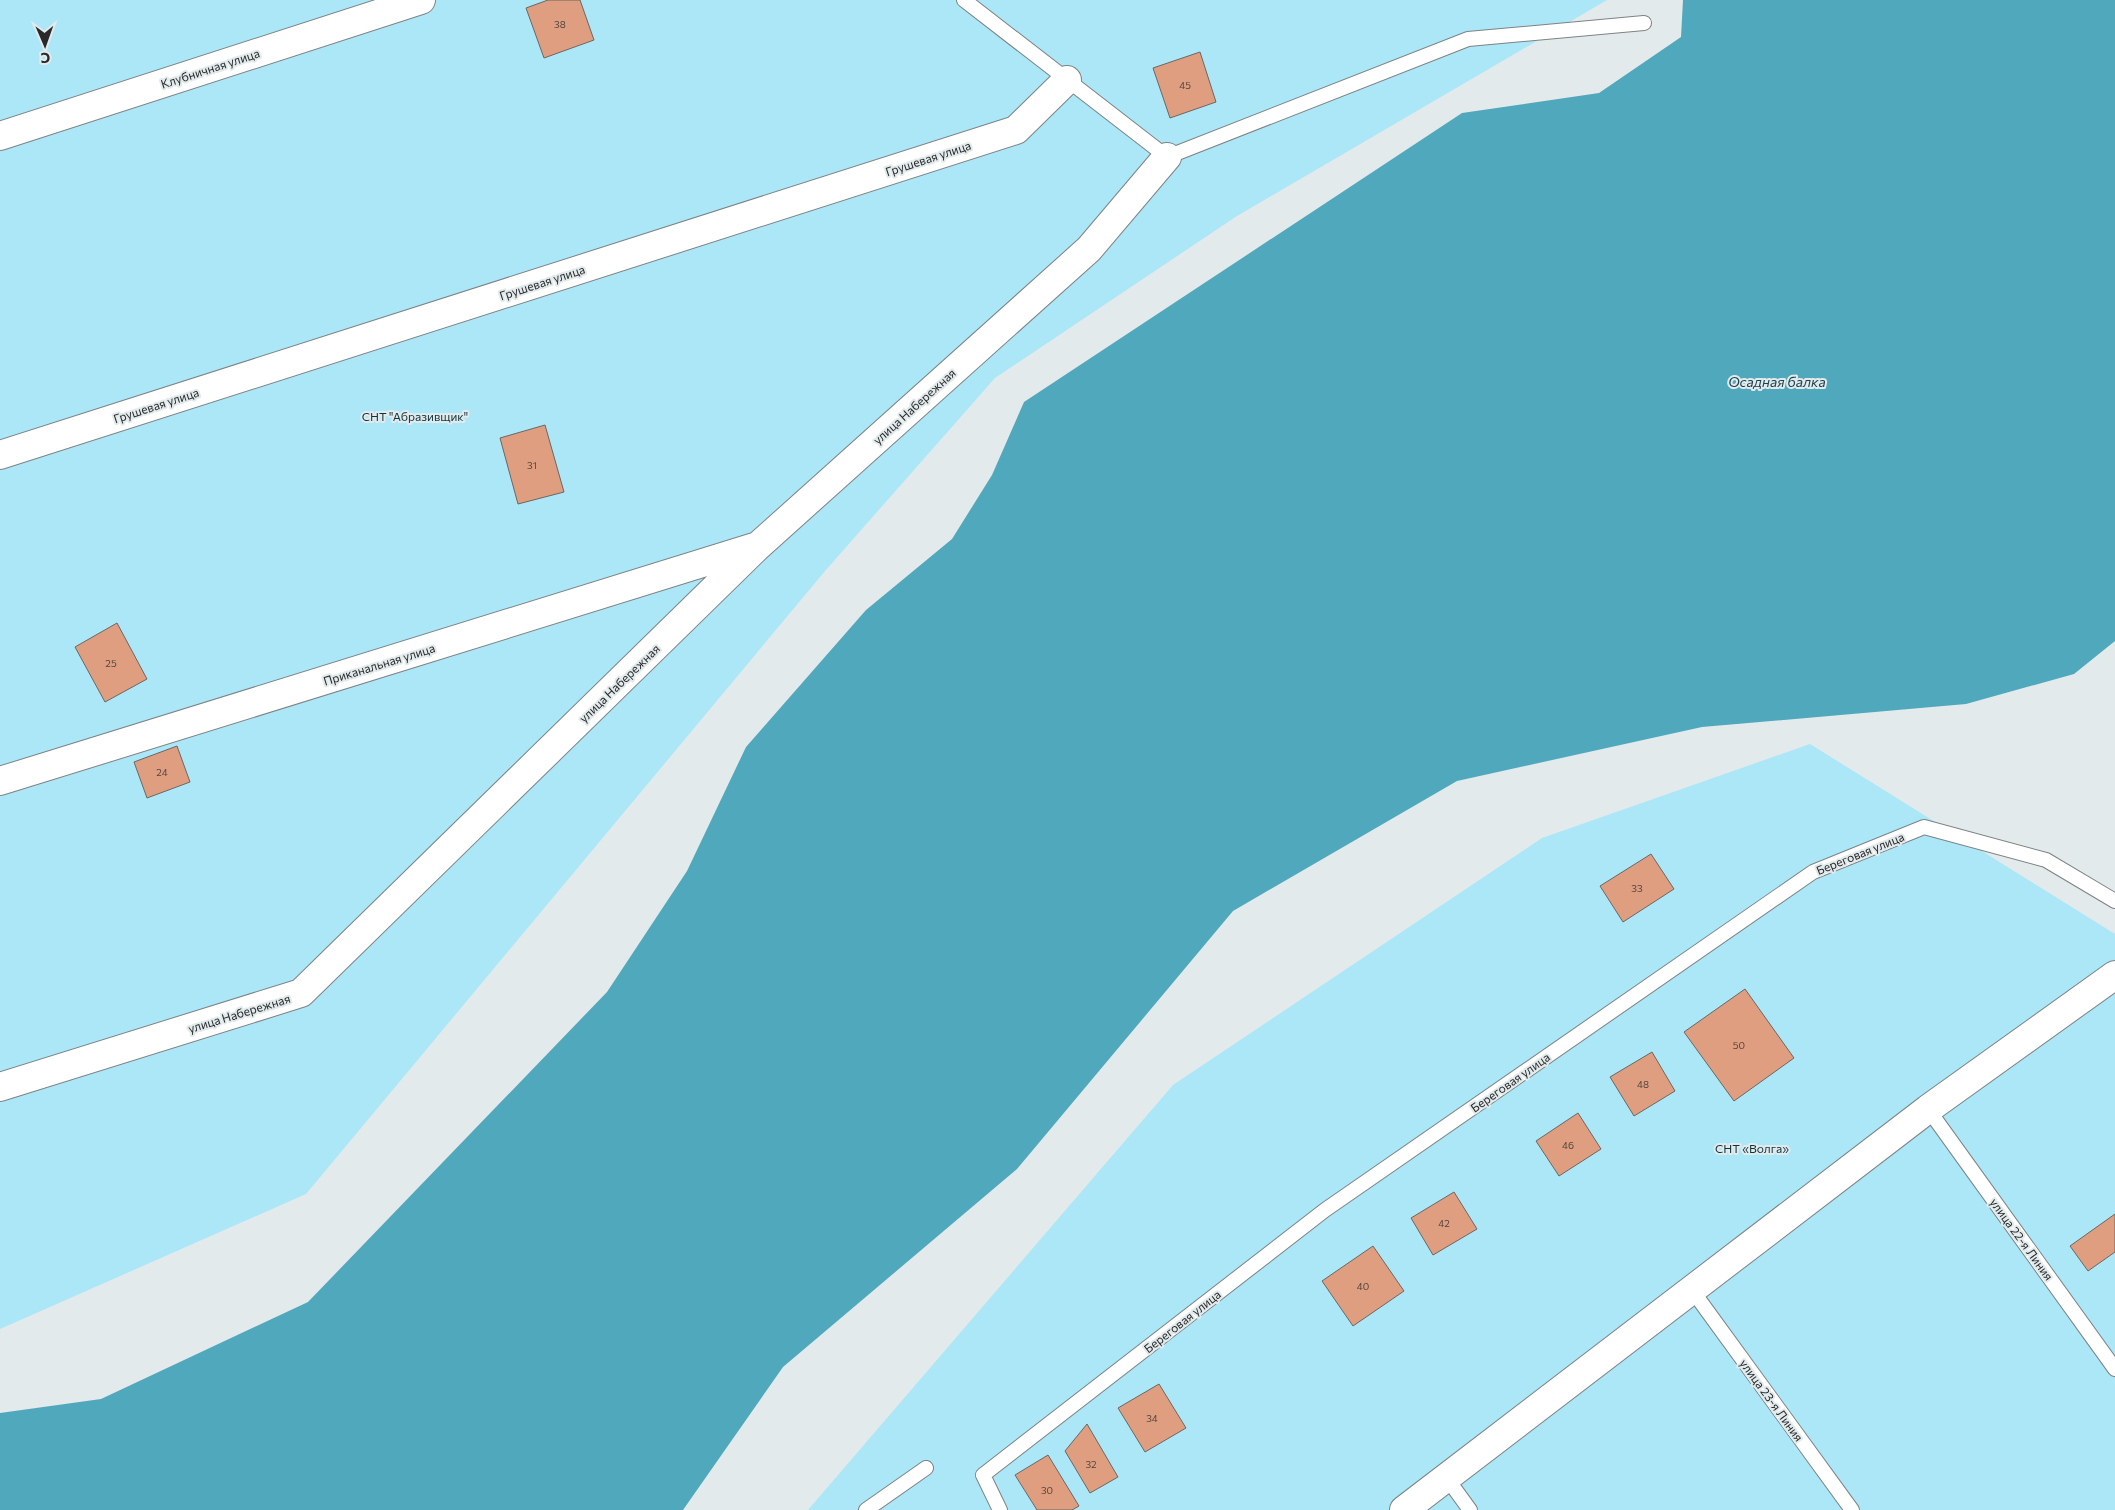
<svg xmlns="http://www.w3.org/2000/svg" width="2115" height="1510" font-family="Commissioner,sans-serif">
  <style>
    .green { fill: #abe7f7 }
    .water { fill: #50a8bd }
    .building { fill: #df9e7f; stroke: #6c6663 }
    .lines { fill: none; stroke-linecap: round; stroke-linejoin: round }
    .service-casing { stroke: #7d8385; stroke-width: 16 }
    .minor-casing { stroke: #7d8385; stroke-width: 30 }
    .tertiary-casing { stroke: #7d8385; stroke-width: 30 }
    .service { stroke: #fff; stroke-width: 14 }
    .minor { stroke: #fff; stroke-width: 28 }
    .tertiary { stroke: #fff; stroke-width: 28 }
    .labels { text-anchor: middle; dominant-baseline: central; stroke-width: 4; stroke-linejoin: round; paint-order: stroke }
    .number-label { font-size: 10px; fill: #55463f }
    .street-label { font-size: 12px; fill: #27292a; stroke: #e3eaec }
    .park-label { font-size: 12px; fill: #0b353e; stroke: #e3eaec }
    .water-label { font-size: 14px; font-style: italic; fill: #1c444e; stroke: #e3eaec }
  </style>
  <rect width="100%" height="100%" fill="#e3eaec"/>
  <path class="green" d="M0 0H1607L1237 216 995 378 825 571 306 1194 0 1329Z
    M1810 744 2115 934V1510H808L1173 1085 1542 838Z"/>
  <path class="water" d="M1683 0H2115V641L2074 674 1966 704 1702 727 1457 781 1233 911 1017 1169 783 1367 683 1510H0V1413L101 1399 308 1302 607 992 687 871 746 747 866 610 952 539 992 475 1024 402 1462 113 1599 93 1681 37Z"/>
  <path class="building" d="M548 0H580L594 40 544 58 526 8Z
    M1200 52 1216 102 1170 118 1153 68Z
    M545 425 564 492 518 504 500 438Z
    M117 623 147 679 105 702 75 647Z
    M177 746 190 782 147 798 134 762Z
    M1651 854 1674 889 1623 922 1600 886Z
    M1745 989 1794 1058 1734 1101 1684 1032Z
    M1652 1052 1675 1091 1634 1116 1610 1077Z
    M1578 1113 1601 1149 1559 1176 1536 1141Z
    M1454 1192 1477 1229 1433 1255 1411 1218Z
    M2115 1214V1252L2088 1271 2070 1246Z
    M1373 1246 1404 1291 1353 1326 1322 1281Z
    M1159 1384 1186 1428 1145 1452 1118 1408Z
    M1087 1424 1118 1477 1090 1493 1065 1451Z
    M1048 1455 1079 1506 1072 1510H1037L1015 1475Z"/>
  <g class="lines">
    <defs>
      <path id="service" d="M964 0 1167 157 1468 39 1644 23
        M1928 1109 2115 1369
        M1692 1290 1852 1510
        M1446 1477 1470 1510
        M866 1510 926 1468
        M1000 1510 983 1475 1325 1210 1813 872 1924 827 2046 860 2115 901"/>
      <path id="minor" d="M0 136 421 0
        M0 455 1016 130 1067 80
        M0 781 754 547
        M0 1087 301 993 758 546 1089 249 1167 157"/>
      <path id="tertiary" d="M1404 1510 1928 1109 2115 975"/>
    </defs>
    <use href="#service" class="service-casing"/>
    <use href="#minor" class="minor-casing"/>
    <use href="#tertiary" class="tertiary-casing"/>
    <use href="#service" class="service"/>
    <use href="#minor" class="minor"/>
    <use href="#tertiary" class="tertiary"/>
  </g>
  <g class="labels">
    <g class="number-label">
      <text x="560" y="24">38</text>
      <text x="1185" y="85">45</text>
      <text x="532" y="465">31</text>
      <text x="111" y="663">25</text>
      <text x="162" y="772">24</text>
      <text x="1637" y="888">33</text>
      <text x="1739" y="1045">50</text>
      <text x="1643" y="1084">48</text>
      <text x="1568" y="1145">46</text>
      <text x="1444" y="1223">42</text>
      <text x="1363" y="1286">40</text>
      <text x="1152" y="1418">34</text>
      <text x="1091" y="1464">32</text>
      <text x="1047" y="1490">30</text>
    </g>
    <g class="street-label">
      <text transform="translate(210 68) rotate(-18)">Клубничная улица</text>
      <text transform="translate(928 158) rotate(-18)">Грушевая улица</text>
      <text transform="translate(542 282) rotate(-18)">Грушевая улица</text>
      <text transform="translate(156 405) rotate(-18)">Грушевая улица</text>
      <text transform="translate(914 406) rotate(-42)">улица Набережная</text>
      <text transform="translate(379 664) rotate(-17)">Приканальная улица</text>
      <text transform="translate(619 683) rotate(-44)">улица Набережная</text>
      <text transform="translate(1860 853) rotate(-22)">Береговая улица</text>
      <text transform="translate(239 1013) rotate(-17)">улица Набережная</text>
      <text transform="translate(1510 1082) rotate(-35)">Береговая улица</text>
      <text transform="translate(2022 1239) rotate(54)">улица 22-я Линия</text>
      <text transform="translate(1182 1321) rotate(-38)">Береговая улица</text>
      <text transform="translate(1772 1400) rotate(54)">улица 23-я Линия</text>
    </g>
    <g class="park-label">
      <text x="415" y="416">СНТ "Абразивщик"</text>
      <text x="1752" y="1148">СНТ «Волга»</text>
    </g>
    <g class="water-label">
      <text x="1777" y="381">Осадная балка</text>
    </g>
  </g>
  <g transform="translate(45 45) rotate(178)" stroke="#e3eaec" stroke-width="4" paint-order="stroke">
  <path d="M0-4L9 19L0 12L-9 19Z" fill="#27292a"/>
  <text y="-8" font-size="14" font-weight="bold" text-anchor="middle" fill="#27292a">С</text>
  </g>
</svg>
